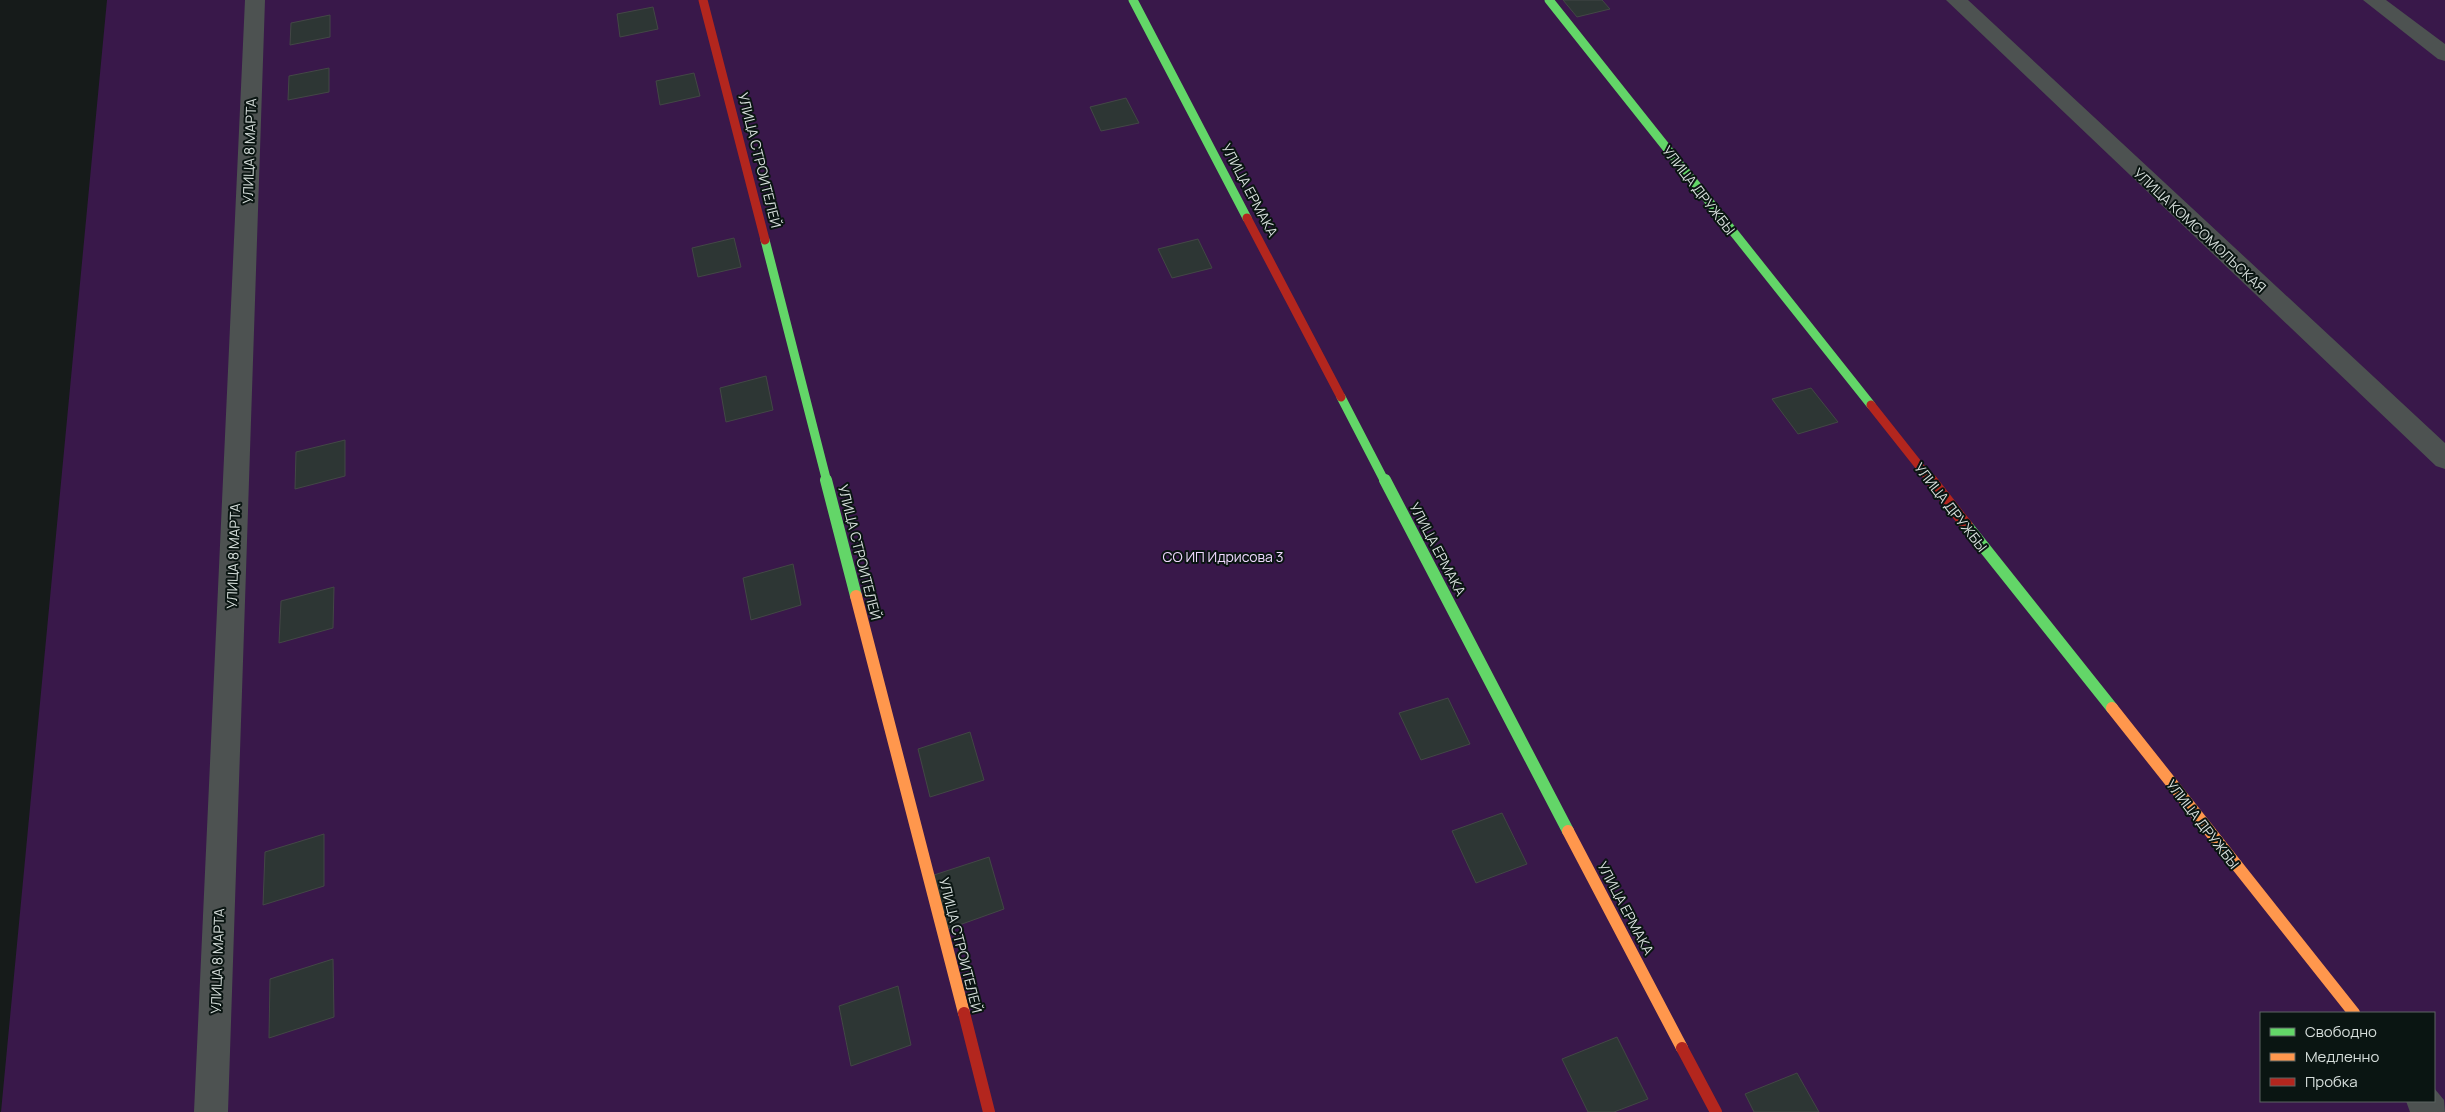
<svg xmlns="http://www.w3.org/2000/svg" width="2445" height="1112" font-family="Manrope,sans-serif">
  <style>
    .green { fill: #39184a; fill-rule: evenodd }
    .building { fill: #2d3634; stroke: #434746 }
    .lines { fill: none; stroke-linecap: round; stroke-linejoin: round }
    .street { fill: #4d5251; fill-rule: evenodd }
    .fast-far1 { stroke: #63d668; stroke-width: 9 }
    .fast { stroke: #63d668; stroke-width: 12 }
    .slow { stroke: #ff974d; stroke-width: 12 }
    .jam-far1 { stroke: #b3261e; stroke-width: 9 }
    .jam { stroke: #b3261e; stroke-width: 12 }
    .labels { text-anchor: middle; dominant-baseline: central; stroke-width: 4; stroke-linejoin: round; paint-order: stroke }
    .street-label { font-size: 14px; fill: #d6dedb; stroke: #0a1512 }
    .park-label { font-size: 14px; fill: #f0d9ff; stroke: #0a1512 }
  </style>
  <rect width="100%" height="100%" fill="#161b1a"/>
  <path class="green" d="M107 0H2445V1112H1ZM2261 1013H2434V1101H2261Z"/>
  <path class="building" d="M1563 0H1602L1610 9 1577 17Z
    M653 7 658 29 620 37 617 14Z
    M330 15V37L290 45 291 23Z
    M329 68V92L288 100 289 76Z
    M694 73 700 96 660 105 656 81Z
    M1126 98 1139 123 1101 131 1090 107Z
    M734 238 741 267 698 277 692 248Z
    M1198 239 1212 268 1172 278 1158 249Z
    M766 376 773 410 726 422 720 388Z
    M1811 388 1838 422 1798 434 1772 399Z
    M345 440V476L295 489 296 452Z
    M793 564 801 605 751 620 743 578Z
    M334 587 333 628 279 643 281 601Z
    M1448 698 1470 744 1421 760 1399 713Z
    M970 732 984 780 930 797 918 749Z
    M1502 813 1527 864 1476 883 1452 831Z
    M324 834V886L263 905 265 852Z
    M989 857 1004 909 948 929 934 875Z
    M333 959 334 1017 269 1038 270 979Z
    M898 986 911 1045 851 1066 839 1006Z
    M1617 1037 1648 1099 1614 1112H1588L1562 1059Z
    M1797 1073 1819 1112H1754L1745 1094Z"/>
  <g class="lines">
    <path class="street" d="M245 0H265L228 1112H194Z
      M1946 0H1968L2445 443V469L2436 466Z
      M2363 0H2386L2445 44V61L2438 59Z
      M2434 1088 2444 1100 2445 1112H2410L2406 1101H2434Z"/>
    <path class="fast-far1" d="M1133 0 1247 218
      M1549 0 1871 405
      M765 240 827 482
      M1341 397 1385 482"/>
    <path class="fast" d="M826 480 856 596
      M1385 480 1568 831
      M1967 526 2112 708"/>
    <path class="slow" d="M856 596 964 1013
      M2112 708 2354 1013
      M1568 831 1682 1048"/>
    <path class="jam-far1" d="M703 0 765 240
      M1247 218 1341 397
      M1871 405 1932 482"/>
    <path class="jam" d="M1931 480 1967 526
      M964 1013 989 1112
      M1682 1048 1716 1112"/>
  </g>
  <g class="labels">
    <g class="street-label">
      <text transform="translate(249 151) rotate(-88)">УЛИЦА 8 МАРТА</text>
      <text transform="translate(760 160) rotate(76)">УЛИЦА СТРОИТЕЛЕЙ</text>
      <text transform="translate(1250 190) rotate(62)">УЛИЦА ЕРМАКА</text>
      <text transform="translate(1699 190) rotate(52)">УЛИЦА ДРУЖБЫ</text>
      <text transform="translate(2200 230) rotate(43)">УЛИЦА КОМСОМОЛЬСКАЯ</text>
      <text transform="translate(1951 507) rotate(52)">УЛИЦА ДРУЖБЫ</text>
      <text transform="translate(1438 549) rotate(62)">УЛИЦА ЕРМАКА</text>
      <text transform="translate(860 552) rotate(76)">УЛИЦА СТРОИТЕЛЕЙ</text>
      <text transform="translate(233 556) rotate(-88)">УЛИЦА 8 МАРТА</text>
      <text transform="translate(2203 824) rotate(52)">УЛИЦА ДРУЖБЫ</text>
      <text transform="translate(1626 908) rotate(62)">УЛИЦА ЕРМАКА</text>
      <text transform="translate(961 945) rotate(76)">УЛИЦА СТРОИТЕЛЕЙ</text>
      <text transform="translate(217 961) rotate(-88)">УЛИЦА 8 МАРТА</text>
    </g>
    <g class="park-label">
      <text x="1223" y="556">СО ИП Идрисова 3</text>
    </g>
  </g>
  <rect x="2260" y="1012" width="175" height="90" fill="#0a1512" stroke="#5c6562"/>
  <rect x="2270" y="1028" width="25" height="8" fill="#63d668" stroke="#5c6562"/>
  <text x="2305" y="1037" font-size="15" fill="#d6dedb">Свободно</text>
  <rect x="2270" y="1053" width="25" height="8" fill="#ff974d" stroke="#5c6562"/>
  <text x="2305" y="1062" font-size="15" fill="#d6dedb">Медленно</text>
  <rect x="2270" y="1078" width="25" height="8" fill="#b3261e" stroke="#5c6562"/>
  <text x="2305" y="1087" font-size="15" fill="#d6dedb">Пробка</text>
</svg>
